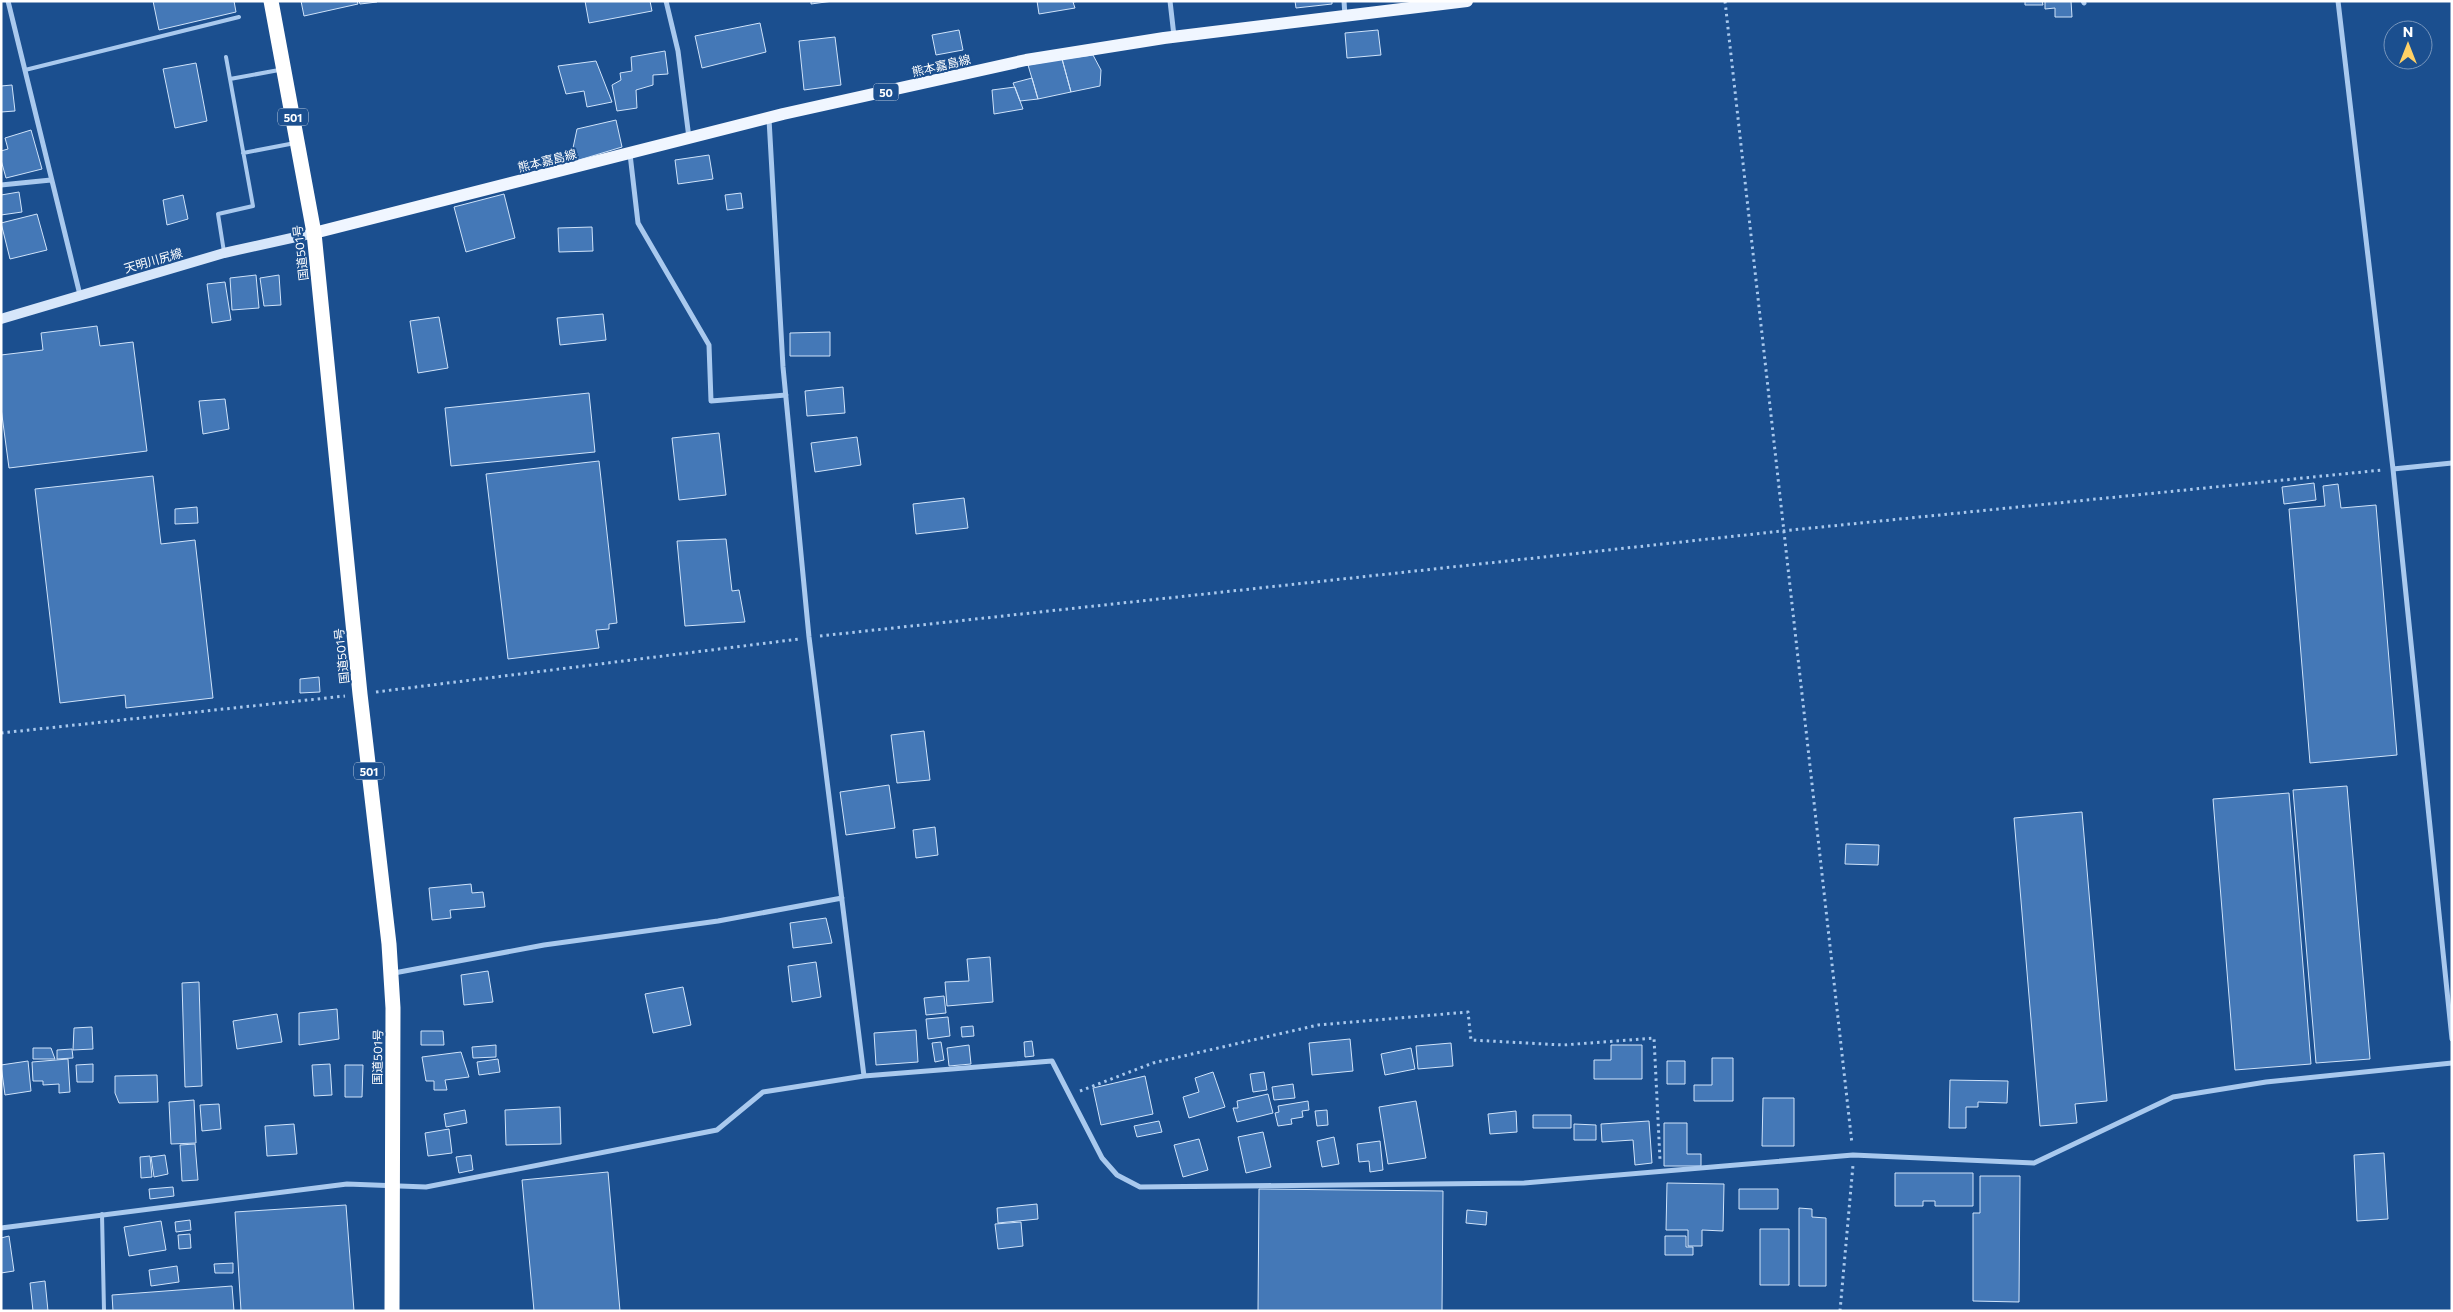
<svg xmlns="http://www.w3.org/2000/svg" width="2453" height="1312" font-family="Commissioner,'Noto Sans JP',sans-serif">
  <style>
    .building { fill: #4478b7; stroke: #cfe3fa }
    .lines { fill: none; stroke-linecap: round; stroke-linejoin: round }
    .path { stroke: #a9c9ee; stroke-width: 3; stroke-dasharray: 2.5 4; stroke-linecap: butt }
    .lane { stroke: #a9c9ee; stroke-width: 4 }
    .street { stroke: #a9c9ee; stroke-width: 5 }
    .secondary { stroke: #d6e6fa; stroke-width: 10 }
    .primary { stroke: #f0f6ff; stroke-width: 12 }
    .highway { stroke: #fff; stroke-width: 15 }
    .labels { text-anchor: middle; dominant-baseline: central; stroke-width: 4; stroke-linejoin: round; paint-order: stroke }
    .shield { fill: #1b4f8f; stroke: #bbcadd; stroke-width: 1 }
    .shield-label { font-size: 11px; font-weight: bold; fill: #fff }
    .street-label { font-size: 12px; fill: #fff; stroke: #1b4f8f }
  </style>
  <rect width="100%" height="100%" fill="#1b4f8f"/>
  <path class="building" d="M153 1H234L236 12 159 30Z
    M301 1H357L358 4 304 16Z
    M359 1H377V2L360 4Z
    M585 1H650L652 11 589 23Z
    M811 1H833L811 4Z
    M1037 1H1080L1073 2 1075 8 1039 14Z
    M1295 1H1332V4L1296 8Z
    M2025 1H2042L2043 5H2025Z
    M2045 1H2071L2072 17H2055V8L2045 9Z
    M760 23 766 52 702 68 695 36Z
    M959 30 963 50 936 55 932 35Z
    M1378 30 1381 55 1347 58 1345 33Z
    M835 37 841 85 804 90 799 41Z
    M665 51 668 74 653 75V85L636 90 637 108 617 111 612 85 621 80 620 73 632 71 631 57Z
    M1093 55 1101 70 1100 86 1071 92 1062 59Z
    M1062 59 1071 92 1038 99 1028 65Z
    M596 61 612 102 587 107 584 91 566 94 558 66Z
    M196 63 207 121 175 128 163 69Z
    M1032 78 1038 99 1020 101 1013 83Z
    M12 85 15 111 1 112V86Z
    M1015 87 1023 109 994 114 992 90Z
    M616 120 622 147 579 160 573 148 577 129Z
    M31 130 42 169 6 178 1 160V151L8 149 5 138Z
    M709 155 713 179 678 184 675 160Z
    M19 192 22 212 1 215V195Z
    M741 193 743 208 727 210 725 195Z
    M504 194 515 238 466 252 454 207Z
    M183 195 188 219 167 225 163 200Z
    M37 214 47 250 10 259 1 223Z
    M592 227 593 251 559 252 558 228Z
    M256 275 259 308 232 310 230 278Z
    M279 275 281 305 264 306 260 278Z
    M225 282 231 320 212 323 207 284Z
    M603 314 606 340 560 345 557 318Z
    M439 317 448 368 418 373 410 321Z
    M97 326 100 346 133 342 147 451 9 468 1 408V355L43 350 41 333Z
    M830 332V356H790V333Z
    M843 387 845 413 807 416 805 391Z
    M589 393 595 452 451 466 445 408Z
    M225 399 229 429 203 434 199 401Z
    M719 433 726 495 679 500 672 438Z
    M857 437 861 465 815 472 811 443Z
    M599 461 617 623 609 624V629L596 630 599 648 508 659 486 474Z
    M153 476 161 544 195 540 213 698 126 708 125 695 60 703 35 489Z
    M2314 483 2316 500 2284 504 2282 487Z
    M2338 484 2341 508 2376 505 2397 755 2310 763 2289 509 2325 506 2323 486Z
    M964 498 968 528 916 534 913 504Z
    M197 507 198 523 175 524V509Z
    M726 539 732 591 739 590 745 622 685 626 677 541Z
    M319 677 320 692 300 693V679Z
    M924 731 930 780 897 783 891 735Z
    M889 785 895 828 846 835 840 792Z
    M2347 786 2370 1059 2316 1063 2293 790Z
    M2289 793 2311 1064 2235 1070 2213 799Z
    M2082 812 2107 1101 2075 1104 2077 1123 2040 1126 2014 818Z
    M935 827 938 855 916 858 913 830Z
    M1846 844 1879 845 1878 865 1845 864Z
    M471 884 472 893 483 892 485 907 450 910 451 918 432 920 429 888Z
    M826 918 832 943 793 948 790 923Z
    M990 957 993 1002 947 1006 945 982 969 981 967 959Z
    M816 962 821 997 792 1002 788 966Z
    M488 971 493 1002 464 1005 461 975Z
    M199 982 202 1086 185 1087 182 983Z
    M683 987 691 1025 653 1033 645 994Z
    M944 996 946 1013 926 1015 924 998Z
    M337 1009 339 1039 299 1045V1013Z
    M277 1014 282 1042 237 1049 233 1021Z
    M948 1017 950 1036 928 1039 926 1019Z
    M973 1026 974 1036 962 1037 961 1027Z
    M92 1027 93 1049 73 1050 74 1028Z
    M916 1030 918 1062 876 1065 874 1033Z
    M421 1031H443L444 1045H421Z
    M1350 1039 1353 1071 1312 1075 1309 1043Z
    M1032 1041 1034 1056 1025 1057 1024 1042Z
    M941 1042 944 1060 935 1062 932 1043Z
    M1451 1043 1453 1066 1418 1069 1416 1046Z
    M496 1045V1057L473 1058 472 1047Z
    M969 1045 971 1064 949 1066 947 1048Z
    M1611 1045H1642V1079H1594V1060H1611Z
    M33 1048H51L55 1059H33Z
    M1411 1048 1415 1069 1385 1075 1381 1054Z
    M72 1049 73 1058 57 1059V1050Z
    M461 1052 469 1077 445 1080 447 1090H434V1081H426L422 1057Z
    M1712 1058H1733V1101H1694V1085H1712Z
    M68 1059 70 1092 59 1093V1084L43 1085V1081H33L32 1062Z
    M498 1059 500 1072 479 1075 477 1062Z
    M28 1061 31 1091 5 1095 1 1065Z
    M1667 1061H1685V1084H1667Z
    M93 1064V1082H77L76 1065Z
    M330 1064 332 1095 314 1096 312 1065Z
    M345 1065H363L362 1097H345Z
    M1213 1072 1225 1107 1189 1118 1183 1097 1199 1092 1195 1078Z
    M1264 1072 1267 1090 1253 1092 1250 1074Z
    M157 1075 158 1102 119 1103 115 1093V1076Z
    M1145 1076 1153 1114 1101 1125 1093 1088Z
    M1950 1080 2008 1081 2007 1103 1978 1102V1107H1966V1128H1949Z
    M1293 1084 1295 1098 1274 1100 1272 1087Z
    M1268 1094 1273 1113 1237 1122 1233 1108H1238L1237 1101Z
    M1763 1098H1794V1146H1762Z
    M194 1100 196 1143 171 1144 169 1102Z
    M1308 1101 1309 1110 1302 1111 1303 1117 1291 1119 1292 1124 1278 1126 1275 1113 1279 1112 1278 1106Z
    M1416 1101 1426 1158 1388 1164 1379 1107Z
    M219 1104 221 1129 202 1131 200 1105Z
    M560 1107 561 1144 506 1145 505 1110Z
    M465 1110 467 1123 446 1127 444 1114Z
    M1327 1110 1328 1125 1317 1126 1315 1111Z
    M1516 1111 1517 1132 1490 1134 1488 1114Z
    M1533 1115H1571V1128H1533Z
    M1159 1121 1162 1132 1137 1137 1134 1126Z
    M1649 1121 1652 1163 1635 1165 1633 1140 1602 1142 1601 1124Z
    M1664 1123H1687V1154H1701V1166H1664Z
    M294 1124 297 1154 267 1156 265 1126Z
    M1574 1124 1596 1125V1140H1574Z
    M449 1129 452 1153 428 1156 425 1133Z
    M1263 1132 1271 1167 1246 1173 1238 1137Z
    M1334 1137 1339 1164 1322 1167 1317 1141Z
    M1199 1139 1208 1170 1183 1177 1174 1145Z
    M1380 1141 1383 1170 1370 1172 1369 1161 1359 1162 1357 1144Z
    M195 1144 198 1180 182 1181 180 1145Z
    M2384 1153 2388 1219 2357 1221 2354 1155Z
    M165 1155 168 1174 154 1177 151 1157Z
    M471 1155 473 1170 459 1173 456 1157Z
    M150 1156 152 1177 141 1178 140 1157Z
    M608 1172 620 1311H534L522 1180Z
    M1895 1173H1973V1206H1935V1201H1923V1206H1895Z
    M1980 1176H2020L2019 1302 1973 1301V1213H1980Z
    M1667 1183 1724 1184 1723 1231 1702 1230V1246H1688V1230H1666Z
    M173 1187 174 1196 150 1199 149 1189Z
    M1259 1189 1443 1191 1442 1311H1258Z
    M1739 1189H1778V1209H1739Z
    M1037 1204 1038 1219 998 1223 997 1208Z
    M346 1205 354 1311H241L235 1212Z
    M1799 1208 1812 1209V1217L1826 1218V1286H1799Z
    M1467 1210 1487 1212 1486 1225 1466 1223Z
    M190 1220 191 1230 176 1232 175 1222Z
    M161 1221 166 1250 129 1256 124 1227Z
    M1021 1222 1023 1246 998 1249 995 1224Z
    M1760 1229H1789V1285H1760Z
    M190 1234 191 1248 179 1249 178 1235Z
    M9 1236 14 1271 1 1273V1238Z
    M1665 1236H1686V1247H1693V1255H1665Z
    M233 1263V1273H215L214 1264Z
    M177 1266 179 1282 151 1286 149 1270Z
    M45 1281 48 1311H33L30 1283Z
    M232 1286 234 1311H113L112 1295Z"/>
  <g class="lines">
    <path class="path" d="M1725 1 1852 1144
      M820 636 1782 531 2382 470
      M376 692 799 639
      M1 733 345 696
      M1080 1091 1153 1063 1318 1025 1468 1012 1471 1040 1563 1045 1654 1038 1660 1160
      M1840 1311 1853 1165"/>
    <path class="lane" d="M25 70 239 17
      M230 79 279 70
      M243 153 295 143
      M224 252 218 214 253 206 226 57
      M102 1214 104 1311"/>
    <path class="street" d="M8 1 80 295
      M666 1 678 51 689 138
      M1170 1 1174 36
      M1344 1 1345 16
      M2083 1 2084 3
      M2338 1 2393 469 2452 1039
      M769 119 783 367 809 637 864 1076
      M630 154 638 223 709 345 711 401 786 395
      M1 185 51 180
      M2393 469 2452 463
      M394 973 544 945 718 921 842 898
      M1 1228 347 1184 426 1187 717 1130 763 1092 864 1076 1052 1061 1102 1158 1117 1175 1140 1187 1524 1183 1853 1155 2034 1163 2173 1097 2266 1082 2452 1063"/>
    <path class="secondary" d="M1 319 224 253 314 233"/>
    <path class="primary" d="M314 233 783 114 1026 60 1164 38 1467 1"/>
    <path class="highway" d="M271 1 314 233 360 694 389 944 393 1008 392 1311"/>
  </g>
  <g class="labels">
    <g class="shield">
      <rect x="873.5" y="83.5" width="25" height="17" rx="4"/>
      <rect x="278" y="108.5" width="30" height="17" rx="4"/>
      <rect x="354" y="762.5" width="30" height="17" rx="4"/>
    </g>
    <g class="shield-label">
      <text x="886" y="92">50</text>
      <text x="293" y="117">501</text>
      <text x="369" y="771">501</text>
    </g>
    <g class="street-label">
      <text transform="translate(941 65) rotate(-13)">熊本嘉島線</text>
      <text transform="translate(547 160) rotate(-14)">熊本嘉島線</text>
      <text transform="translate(300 253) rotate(-97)">国道501号</text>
      <text transform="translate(153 260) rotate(-16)">天明川尻線</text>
      <text transform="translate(341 656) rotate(-96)">国道501号</text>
      <text transform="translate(377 1057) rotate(-89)">国道501号</text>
    </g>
  </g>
  <rect width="2453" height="1312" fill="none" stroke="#ffffff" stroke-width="5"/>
  <g transform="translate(2408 45)"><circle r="24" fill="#1b4f8f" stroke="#7695bc"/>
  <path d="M0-4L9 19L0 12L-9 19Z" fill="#ffd166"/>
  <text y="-8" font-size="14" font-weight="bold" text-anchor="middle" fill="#ffffff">N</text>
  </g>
</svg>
